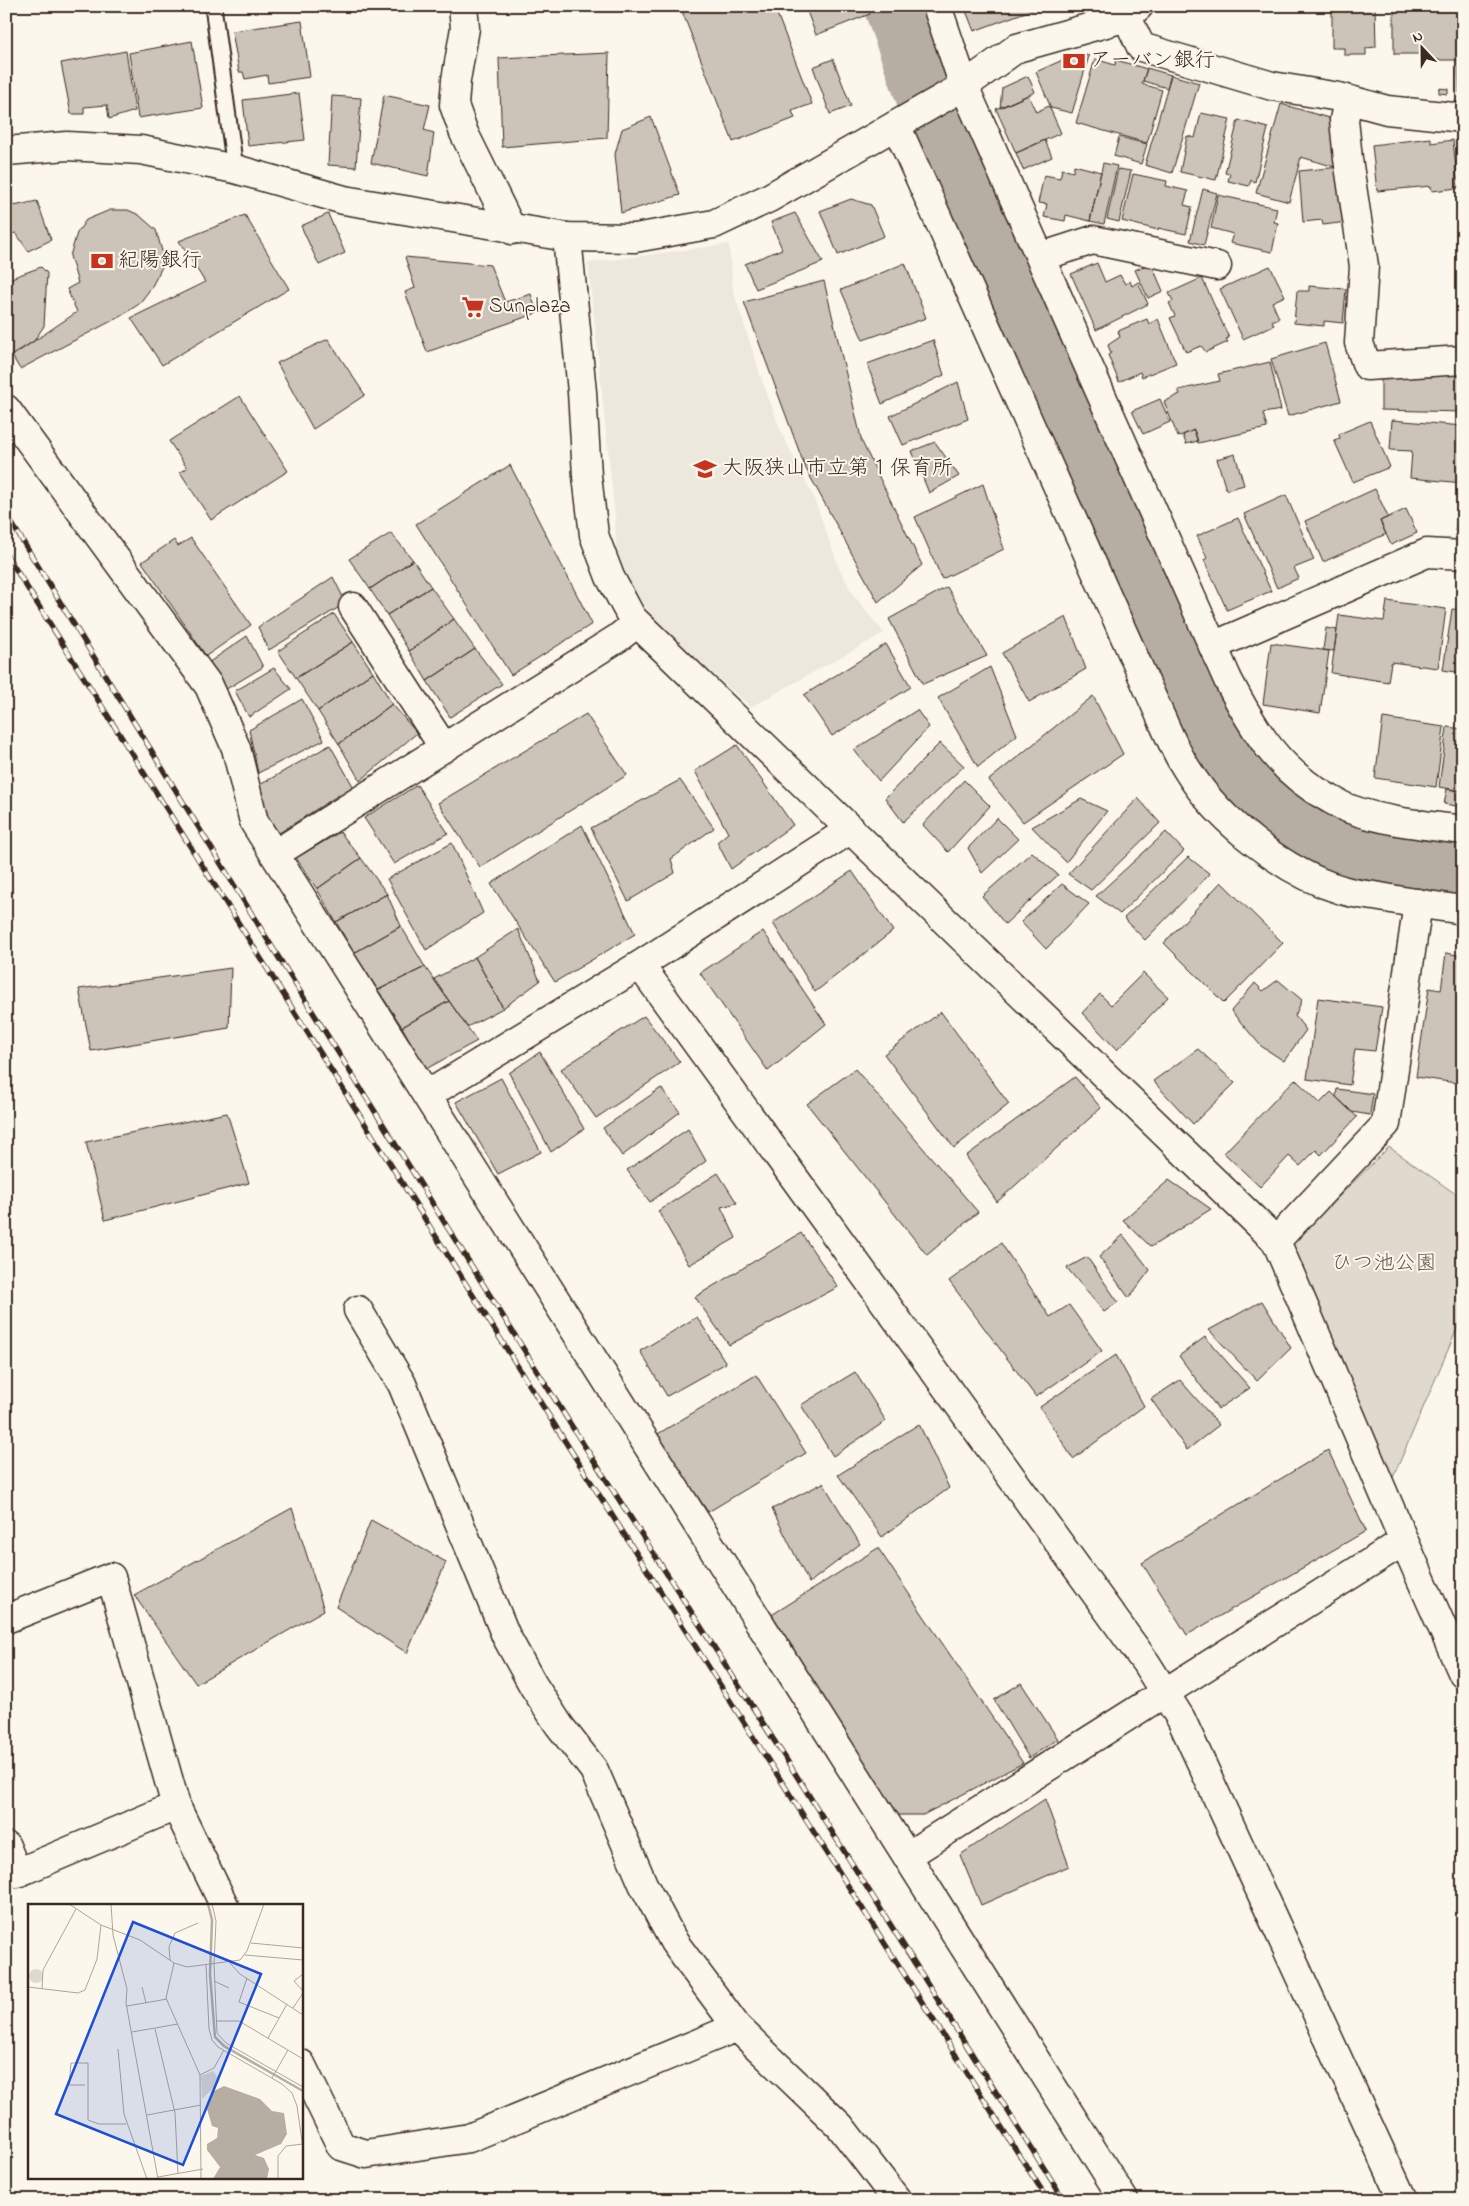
<svg xmlns="http://www.w3.org/2000/svg" width="1469" height="2206" font-family="'Indie Flower','Klee One',sans-serif">
  <style>
    .built { fill: #ede8dd }
    .green { fill: #dfd9ce; stroke: #8d8276 }
    .lines { fill: none; stroke-linecap: round; stroke-linejoin: round }
    .river { stroke: #b6aea2; stroke-width: 70 }
    .building { fill: #ccc4b9; stroke: #3b2a1e }
    .service-casing { stroke: #3b2a1e; stroke-width: 19 }
    .minor-casing { stroke: #3b2a1e; stroke-width: 31 }
    .tertiary-casing { stroke: #3b2a1e; stroke-width: 31 }
    .service { stroke: #fbf7ec; stroke-width: 15 }
    .minor { stroke: #fbf7ec; stroke-width: 28 }
    .tertiary { stroke: #fbf7ec; stroke-width: 28 }
    .rail-casing { stroke: #3b2a1e; stroke-width: 5.5 }
    .rail { stroke: #fbf7ec; stroke-width: 4; stroke-dasharray: 11; stroke-linecap: butt }
    .labels { text-anchor: middle; dominant-baseline: central; stroke-width: 4; stroke-linejoin: round; paint-order: stroke }
    .poi-label { font-size: 21px; fill: #3b2a1e; stroke: #fbf7ec; text-anchor: start }
    .park-label { font-size: 21px; fill: #64564a; stroke: #fbf7ec }
    .inset-river { fill: none; stroke: #b6aea2; stroke-width: 2.5 }
    .inset-road { fill: none; stroke: #aea59a; stroke-width: 1 }
    .view { fill: #1d4ed8; fill-opacity: 0.15; stroke: #1d4ed8; stroke-width: 2.5 }
    .inset-edge { fill: none; stroke: #3b2a1e; stroke-width: 2.5 }
  </style>
  <rect width="100%" height="100%" fill="#fbf7ec"/>
  <filter id="ink" filterUnits="userSpaceOnUse"><feTurbulence type="fractalNoise" baseFrequency=".02" numOctaves="2"/><feDisplacementMap in="SourceGraphic" scale="10" xChannelSelector="R" yChannelSelector="G"/><feConvolveMatrix kernelMatrix="1 2 1 2 8 2 1 2 1" color-interpolation-filters="sRGB"/></filter>
  <g filter="url(#ink)">
    <path class="built" d="M729 244 733 290 763 383 782 434 814 498 839 568 855 597 884 633 751 707 660 628 630 585 616 548 615 516 588 263Z"/>
    <path class="green" d="M1389 1147 1463 1199V1315L1392 1480 1290 1245Z"/>
    <g class="lines">
      <path class="river" d="M899 6 969 202 1217 747 1240 778 1271 808 1335 845 1394 859 1463 869"/>
    </g>
    <path class="building" d="M680 6H774L812 104 792 111 795 118 733 142Z
      M805 6H867L870 14 816 35Z
      M964 6H1042L974 31Z
      M1072 6H1083L1074 11Z
      M1332 6H1375L1376 47 1366 48V55H1344V48H1332Z
      M1394 6H1463L1462 60H1426V54H1394Z
      M302 21 310 77 268 83 267 75 245 79 243 72H239L232 31Z
      M192 41 203 108 138 118 129 53Z
      M126 51 135 111 109 119 107 105 84 107V114H71L61 63Z
      M609 53 607 138 502 147 499 58Z
      M1078 53 1089 56 1072 113 1051 108 1036 72Z
      M833 59 851 106 830 114 813 67Z
      M1095 59 1115 65 1116 60 1147 69 1142 84 1162 90 1147 143 1076 123Z
      M1458 62H1463V93H1459Z
      M1147 68 1171 75 1167 88 1143 81Z
      M1171 75 1199 83 1172 173 1145 165Z
      M1028 76 1035 92 1000 108 1002 88Z
      M1439 88 1448 89V94L1439 93Z
      M299 93 305 140 248 146 243 100Z
      M384 95 430 105 424 130 434 133 428 176 371 163Z
      M1028 95 1036 112 1049 106 1061 133 1016 153 996 109Z
      M332 96 361 98 356 167 328 165Z
      M1281 104 1339 121 1332 147 1340 149 1335 167 1301 157 1289 202 1256 193Z
      M1201 113 1230 119 1216 180 1180 172 1187 136 1195 138Z
      M651 117 680 195 621 213 615 154 622 129Z
      M1238 120 1268 128 1255 182 1251 180 1249 186 1228 181 1230 174 1225 173Z
      M1119 137 1147 144 1141 164 1114 156Z
      M1431 138V143L1453 140 1458 188 1432 191 1431 186 1377 191 1372 145Z
      M1045 140 1052 157 1023 170 1016 153Z
      M1103 163 1117 166 1104 224 1090 221Z
      M1074 165 1101 172 1090 221 1066 215 1065 221 1044 217 1047 204 1038 203 1044 175 1060 178 1062 169 1073 172Z
      M1340 167 1347 222 1323 225 1322 220 1303 222 1299 171Z
      M1118 169 1131 171 1119 222 1107 219Z
      M1133 174 1167 181 1166 186 1188 191 1184 205 1192 207 1186 234 1158 228V230L1122 221Z
      M1203 189 1217 193 1204 245 1190 241Z
      M6 193 14 206 37 201 51 240 28 251 16 233 6 236Z
      M1218 195 1277 208 1274 222 1278 223 1272 252 1230 243 1233 234 1211 228Z
      M851 199 871 205 884 236 838 255 820 211Z
      M110 210H128L139 215 156 230 164 258 162 267 151 288 139 304 121 316 20 369 12 356 77 312 67 289 78 283 70 256 77 233 86 220Z
      M795 213 823 262 756 289 745 264 782 249 771 222Z
      M328 214 345 253 319 265 301 226Z
      M245 215 289 289 162 365 131 318 205 282 179 241Z
      M405 257 490 265 505 302 531 294 537 313 427 352 405 292 415 288Z
      M905 263 926 318 863 340 841 290Z
      M1097 263 1105 282 1120 275 1125 284 1130 281 1132 286 1138 282 1148 304 1096 330 1071 274Z
      M1151 263 1163 291 1148 298 1135 270Z
      M1270 266 1285 296 1272 302 1279 318 1272 321 1274 325 1243 339 1220 289Z
      M41 267 47 273 44 326 34 341 6 359V280Z
      M1202 278 1229 338 1226 339 1228 342 1206 352 1201 346 1186 352 1170 318 1175 316 1169 303 1173 301 1169 293Z
      M824 281 862 442 922 565 878 602 805 467 744 302Z
      M1309 286 1346 289 1343 323 1324 321V326L1294 323 1297 291H1309Z
      M1147 319 1149 324 1158 319 1176 363 1142 377 1140 372 1119 382 1108 355 1111 353 1108 345 1120 337 1118 331Z
      M328 339 365 395 313 429 277 363Z
      M933 340 944 375 882 404 867 364Z
      M1325 343 1341 401 1288 416 1271 359Z
      M1270 362 1281 410 1263 413 1267 428 1198 443 1194 430 1178 437 1164 402 1180 394 1178 390 1220 381 1218 374Z
      M1449 374 1463 378V412L1381 410V376L1430 377Z
      M958 382 968 419 903 445 890 416Z
      M240 396 288 471 211 520 180 472 187 468 169 441Z
      M1160 399 1170 422 1143 434 1132 411Z
      M1392 420 1463 426V483L1410 478 1412 451 1390 450Z
      M1370 421 1390 467 1353 482 1334 440 1340 438 1339 434Z
      M1194 430 1198 441 1186 444 1183 435Z
      M935 442 959 476 929 493 912 451Z
      M1235 454 1244 485 1226 490 1217 459Z
      M510 465 592 624 511 675 416 524Z
      M983 484 1004 549 942 579 915 517Z
      M1375 489 1388 517 1380 521 1386 534 1323 562 1305 521Z
      M1286 495 1314 560 1294 568 1299 578 1277 588 1244 514Z
      M1458 504H1463V532L1455 531Z
      M1406 509 1417 533 1391 545 1380 521Z
      M1238 518 1271 591 1227 610 1204 560 1207 558 1197 536Z
      M391 533 413 560 370 589 349 559Z
      M191 538 251 625 206 656 142 562 174 540 178 546Z
      M413 560 431 587 387 615 370 589Z
      M333 577 346 603 269 650 258 627Z
      M431 587 454 619 409 651 387 615Z
      M947 587 987 656 923 684 889 619Z
      M1387 601 1446 609 1438 668 1391 662 1388 682 1331 673 1339 615 1384 621Z
      M1452 609 1463 610V673L1443 670Z
      M334 614 353 642 296 678 278 651Z
      M1066 617 1086 669 1029 702 1002 653Z
      M454 619 475 649 427 681 409 651Z
      M1326 628 1337 630 1334 651 1323 650Z
      M247 636 263 667 223 691 208 663Z
      M353 642 373 672 318 711 296 678Z
      M1271 643 1329 651 1320 713 1263 704Z
      M886 644 911 687 832 736 804 695Z
      M475 649 502 684 450 717 427 681Z
      M990 667 1017 735 978 767 938 698Z
      M274 668 291 689 249 717 235 691Z
      M373 672 392 704 339 744 318 711Z
      M1093 696 1123 754 1023 822 989 780Z
      M302 699 324 740 258 773 249 730Z
      M392 704 417 733 360 781 339 744Z
      M917 710 929 727 879 781 854 750Z
      M586 714 627 775 480 867 438 803Z
      M1383 718 1444 727 1436 787 1375 778Z
      M1447 727 1463 729V791L1439 787Z
      M940 743 964 766 903 822 885 798Z
      M330 745 353 786 276 835 256 787Z
      M737 745 793 825 731 869 717 842 728 833 695 771Z
      M680 780 714 828 671 859 675 873 628 901 591 828Z
      M964 780 990 806 948 852 923 825Z
      M417 785 448 833 394 864 364 818Z
      M1447 789 1463 792V807L1444 804Z
      M1138 798 1160 823 1091 890 1068 874Z
      M1081 799 1107 811 1066 862 1032 827Z
      M997 818 1018 839 982 873 968 848Z
      M582 825 635 934 555 982 491 884Z
      M340 832 361 858 317 889 296 858Z
      M1166 832 1184 851 1120 914 1096 896Z
      M452 843 483 913 426 950 387 879Z
      M1032 852 1058 875 1005 924 982 896Z
      M1188 857 1210 874 1145 940 1124 918Z
      M361 858 387 894 336 922 317 889Z
      M852 871 893 931 815 992 773 923Z
      M1221 882 1283 943 1224 1003 1164 943Z
      M1062 884 1089 904 1046 949 1021 922Z
      M387 894 401 926 354 953 336 922Z
      M401 926 425 967 378 990 354 953Z
      M518 929 540 981 503 1008 475 957Z
      M763 931 826 1024 768 1071 700 973Z
      M1446 953 1463 956V1084L1416 1077 1429 988 1441 990Z
      M475 957 503 1008 467 1027 434 979Z
      M425 967 449 1001 402 1027 378 990Z
      M231 968 229 1028 91 1051 79 989Z
      M1143 973 1168 997 1117 1050 1082 1013 1100 994 1111 1005Z
      M1278 980 1302 1000 1295 1016 1306 1030 1284 1061 1261 1046 1231 1011 1255 983 1263 991Z
      M1318 998 1382 1007 1375 1051 1355 1049 1350 1085 1307 1079Z
      M449 1001 477 1041 426 1069 402 1027Z
      M941 1012 1009 1104 954 1148 884 1054Z
      M644 1016 680 1062 596 1118 561 1069Z
      M1198 1049 1235 1083 1193 1124 1153 1081Z
      M540 1052 584 1129 551 1152 509 1073Z
      M855 1069 978 1212 927 1255 807 1104Z
      M1075 1077 1101 1108 997 1202 966 1156Z
      M501 1078 541 1152 498 1174 456 1102Z
      M1295 1079 1320 1103 1331 1092 1357 1117 1321 1155 1316 1150 1300 1166 1289 1156 1260 1187 1224 1153Z
      M661 1088 680 1112 622 1156 603 1128Z
      M1337 1089 1373 1094 1370 1115 1352 1112 1336 1097Z
      M227 1113 249 1183 105 1220 86 1142Z
      M688 1129 706 1161 650 1202 627 1170Z
      M718 1173 737 1203 721 1207 736 1238 689 1265 658 1211Z
      M1169 1180 1211 1209 1151 1247 1123 1220Z
      M801 1233 838 1287 729 1345 695 1297Z
      M1123 1235 1150 1270 1129 1298 1099 1257Z
      M1001 1243 1050 1317 1069 1305 1102 1351 1036 1397 949 1281Z
      M1087 1257 1118 1302 1104 1312 1067 1268Z
      M1262 1301 1291 1348 1257 1381 1209 1330Z
      M697 1317 726 1363 667 1396 640 1351Z
      M1205 1337 1250 1388 1218 1409 1179 1356Z
      M1116 1355 1144 1406 1073 1459 1040 1407Z
      M855 1372 886 1421 833 1456 801 1405Z
      M756 1375 806 1453 708 1512 656 1435Z
      M1180 1380 1219 1425 1187 1450 1151 1399Z
      M919 1424 949 1488 882 1537 838 1475Z
      M1328 1450 1366 1531 1187 1635 1142 1563Z
      M823 1483 860 1544 809 1583 772 1509Z
      M292 1508 324 1610 196 1684 134 1595Z
      M371 1520 446 1562 407 1653 336 1607Z
      M878 1548 1023 1763 923 1815H894L770 1616Z
      M1021 1683 1058 1739 1029 1758 994 1700Z
      M1045 1799 1069 1866 981 1905 960 1855Z"/>
    <g class="lines">
      <defs>
        <path id="service" d="M213 6 235 169"/>
        <path id="minor" d="M463 6 465 28 456 80 454 105 464 133 512 230
          M1127 17 1141 47 1272 86 1339 97 1387 110 1463 118
          M964 86 1017 48 1127 17 1139 6
          M1348 100 1344 120 1348 159 1364 266 1359 343 1367 366 1463 360
          M567 237 582 392 587 476 594 535 610 577 632 618 1276 1241 1404 1541 1463 1674
          M1040 257 1093 240 1217 266
          M6 409 209 686 236 748 254 822 1124 2200
          M353 607 444 748
          M1213 646 1427 553 1463 555
          M275 854 618 638 637 623
          M640 965 1146 1663 1181 1719 1403 2200
          M427 1095 640 965 851 829
          M1276 1241 1386 1124 1418 903
          M358 1310 402 1384 506 1636 533 1685 559 1725 594 1770 643 1884 674 1942 737 2027 840 2126 897 2200
          M6 1619 111 1577 176 1806 224 1905
          M6 1846 17 1873 176 1806
          M907 1856 1404 1541
          M301 2064 341 2146 366 2154 469 2138 737 2027"/>
        <path id="tertiary" d="M937 6 964 86 1228 680C1254 730 1278 771 1330 799 1336 802 1343 807 1350 809 1386 822 1426 825 1463 830
          M896 125 1159 713C1168 733 1176 753 1188 771 1219 821 1285 873 1342 890 1354 894 1368 895 1380 897 1407 902 1435 906 1463 910
          M6 151 67 146 141 150 235 169 344 200 567 237 635 238 714 224 769 198 964 86"/>
      </defs>
      <use href="#service" class="service-casing"/>
      <use href="#minor" class="minor-casing"/>
      <use href="#tertiary" class="tertiary-casing"/>
      <use href="#service" class="service"/>
      <use href="#minor" class="minor"/>
      <use href="#tertiary" class="tertiary"/>
      <defs>
        <path id="rail" d="M6 514 269 942 571 1425 786 1759 1064 2200
          M6 554 561 1435 1048 2200"/>
      </defs>
      <use href="#rail" class="rail-casing"/>
      <use href="#rail" class="rail"/>
    </g>
  </g>
  <defs>
    <symbol id="bank-bare" viewBox="-9 -9 18 18"><path d="M-6-4H6V4H-6ZM0-2.3a2.3 2.3 0 1 0 0 4.6a2.3 2.3 0 1 0 0-4.6Z" fill="#c8321e" stroke="#fbf7ec" stroke-width="2.5" paint-order="stroke"/></symbol>
    <symbol id="supermarket-bare" viewBox="-9 -9 18 18"><path d="M-6-5.5h2.5l.6 2H6L4.5 2H-2.5L-4.4-4H-6ZM-1.5 3.2a1.3 1.3 0 1 0 .1 0ZM3 3.2a1.3 1.3 0 1 0 .1 0Z" fill="#c8321e" stroke="#fbf7ec" stroke-width="2.5" paint-order="stroke"/></symbol>
    <symbol id="school-bare" viewBox="-9 -9 18 18"><path d="M0-5L7-2L0 1L-7-2ZM-4 1L0 2.5L4 1V4Q0 6-4 4Z" fill="#c8321e" stroke="#fbf7ec" stroke-width="2.5" paint-order="stroke"/></symbol>
  </defs>
  <g fill-rule="evenodd">
    <use href="#bank-bare" x="1058" y="45" width="32" height="32"/>
    <use href="#bank-bare" x="86" y="245" width="32" height="32"/>
    <use href="#supermarket-bare" x="457" y="291" width="32" height="32"/>
    <use href="#school-bare" x="689" y="453" width="32" height="32"/>
  </g>
  <g class="labels">
    <g class="poi-label">
      <text x="1090" y="61">アーバン銀行</text>
      <text x="118" y="261">紀陽銀行</text>
      <text x="489" y="307">Sunplaza</text>
      <text x="722" y="469">大阪狭山市立第１保育所</text>
    </g>
    <g class="park-label">
      <text x="1384" y="1264">ひつ池公園</text>
    </g>
  </g>
  <g transform="translate(28 1904)">
    <rect width="275" height="275" fill="#fbf7ec"/>
    <path d="M1 72a7 7 0 1 1 14 0a7 7 0 1 1-14 0ZM185 167 192 177 174 195 173 172Z" fill="#dfd9ce"/>
    <path d="M196 182 232 195 244 207 256 209 259 230 253 240 227 251 236 254 241 265 239 275H185L192 263 179 246V240L189 234 190 224 184 222 179 205 186 187Z" fill="#b6aea2"/>
    <path class="inset-river" d="M180 0 184 16 182 70 187 133 196 142 275 187"/>
    <path class="inset-road" d="M41 0 73 21 112 36 146 59 159 63 212 56 219 47 236 0M83 0 85 31 99 85 98 99 130 275M184 0 188 17 186 60 189 129 198 139 275 183M223 39 275 44M217 51 275 56M142 56 141 43 147 29 170 19M146 59 138 94 172 171 173 275M202 59 212 70 275 111M178 61 181 125 184 136 190 143 254 180 264 189 269 202 275 244M275 70 266 77 275 87M219 74 211 98 251 114M186 77 201 84M0 83 50 89 57 86 69 55 73 21M114 83 118 99M14 85 15 66 48 5M99 102 139 95M265 104 275 89M188 117H211L275 155M127 125 147 209 150 270M104 128 150 120M240 134 259 100M90 145 96 210 119 275M172 171 186 164 196 146M244 174 260 146M57 181H41L43 159H60V216L71 220H98M119 211 173 201M130 273 175 265M250 275V252L258 242 275 240"/>
    <path class="view" d="M105 18 233 70 155 261 28 210Z"/>
    <rect width="275" height="275" class="inset-edge"/>
  </g>
  <rect width="1469" height="2206" fill="none" stroke="#fbf7ec" stroke-width="25"/>
  <rect x="12" y="12" width="1444" height="2181" fill="none" stroke="#3b2a1e" stroke-width="2" filter="url(#ink)"/>
  <g transform="translate(1422 48) rotate(338)" stroke="#fbf7ec" stroke-width="4" paint-order="stroke">
  <path d="M0-4L9 19L0 12L-9 19Z" fill="#3b2a1e"/>
  <text y="-8" font-size="14" font-weight="bold" text-anchor="middle" fill="#3b2a1e">N</text>
  </g>
</svg>
